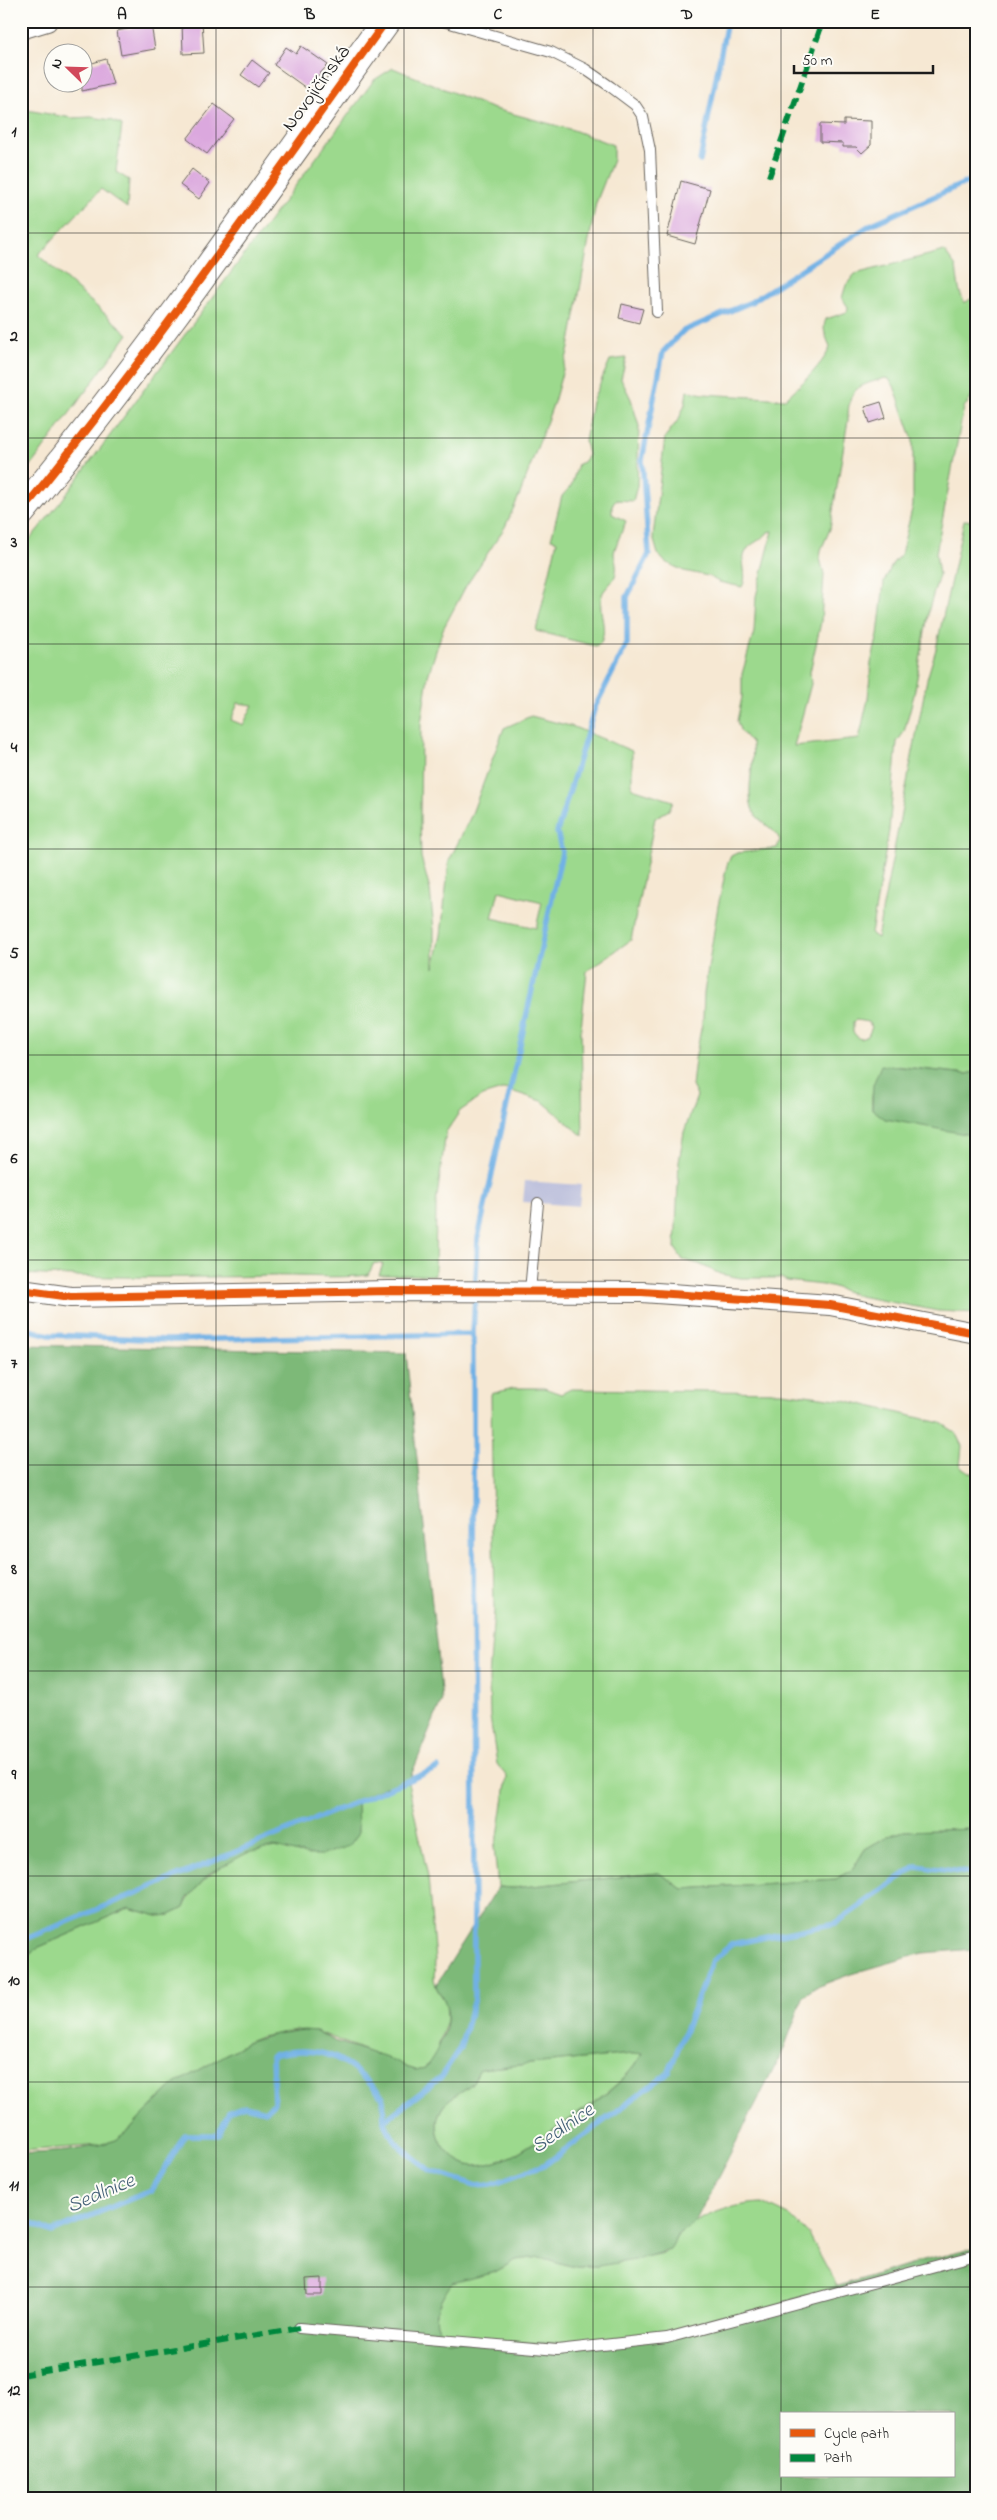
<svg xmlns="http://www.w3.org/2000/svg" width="997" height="2520" font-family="'Indie Flower',sans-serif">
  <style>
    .industrial { fill: #bfc2dd }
    .green { fill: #9cd98d; stroke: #5c7a54; fill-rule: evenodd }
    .forest { fill: #7db978; stroke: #4c6a4a; fill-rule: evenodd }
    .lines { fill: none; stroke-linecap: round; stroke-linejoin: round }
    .stream { stroke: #71b1e5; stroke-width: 5.5 }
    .building { fill: #dba8de }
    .lane-casing { stroke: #68635c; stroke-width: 12 }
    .street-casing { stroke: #68635c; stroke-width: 22 }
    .secondary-casing { stroke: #68635c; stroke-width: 30 }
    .lane { stroke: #fff; stroke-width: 10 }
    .street { stroke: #fff; stroke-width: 20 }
    .secondary { stroke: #fff; stroke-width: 28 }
    .quiet { stroke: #00873e; stroke-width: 6; stroke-dasharray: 12 6; stroke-linecap: butt }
    .cycleway-casing { stroke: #fdfcf7; stroke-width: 11 }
    .cycleway { stroke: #e8590c; stroke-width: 8 }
    .grid { fill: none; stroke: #1c1c1c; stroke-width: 1; stroke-opacity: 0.55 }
    .labels { text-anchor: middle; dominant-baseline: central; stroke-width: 4; stroke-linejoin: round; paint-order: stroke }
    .street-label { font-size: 20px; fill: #1c1c1c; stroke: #fdfcf7 }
    .water-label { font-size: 21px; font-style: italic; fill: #425f76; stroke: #fdfcf7 }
    .neatline { fill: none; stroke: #1c1c1c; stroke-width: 2 }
    .grid-label { font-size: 16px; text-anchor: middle; font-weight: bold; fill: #1c1c1c }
  </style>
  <rect width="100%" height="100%" fill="#fdfcf7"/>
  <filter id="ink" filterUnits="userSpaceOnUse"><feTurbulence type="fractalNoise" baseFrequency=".02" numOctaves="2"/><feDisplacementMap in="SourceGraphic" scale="10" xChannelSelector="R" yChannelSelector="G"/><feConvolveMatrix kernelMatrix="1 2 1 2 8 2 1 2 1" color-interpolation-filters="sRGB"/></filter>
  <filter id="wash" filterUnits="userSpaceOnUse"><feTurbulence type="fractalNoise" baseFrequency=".0096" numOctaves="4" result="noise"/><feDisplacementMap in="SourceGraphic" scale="20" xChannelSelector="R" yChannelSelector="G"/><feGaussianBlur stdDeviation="1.12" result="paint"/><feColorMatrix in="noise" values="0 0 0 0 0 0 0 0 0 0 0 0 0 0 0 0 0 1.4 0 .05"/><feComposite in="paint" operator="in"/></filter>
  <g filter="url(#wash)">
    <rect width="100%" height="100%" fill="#f6e8d3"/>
    <path class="industrial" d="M525 1181 581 1185 579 1206 523 1202Z"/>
    <path class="green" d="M393 68 491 108 573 130 613 145V160L596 203 569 348 554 402 520 494 505 527 466 586 443 629 428 676 421 724 420 820 421 857 430 890 434 930V968L441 935 449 861 471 816 504 728 531 716 574 727 632 751V788L673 801 669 810 655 818 631 940 587 971 581 1028 583 1136 542 1101 505 1089 482 1096 460 1111 446 1132 436 1204 435 1275H379L383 1264 374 1263 368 1275C335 1279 302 1275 269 1276 186 1278 104 1278 21 1274V597L23 594 21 592V550L62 500 374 80ZM238 703 253 705 243 725 231 720ZM499 891 542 902 536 928 492 918Z
      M21 109 72 118 91 117 111 120 122 125 116 172 129 180 127 208 101 189 38 255 128 334 21 479Z
      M944 251 956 267 959 289 964 303 976 296V367C966 385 981 390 964 407L936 553 939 575 929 609 914 695 904 732 897 742 889 831 871 934 877 938 927 679 936 649 964 520 976 521V1072L967 1074 896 1066C878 1081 870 1083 872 1109L976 1136V1313L938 1311 859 1296 831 1286 787 1281 781 1278H741L720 1274 699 1264 683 1260 675 1248 679 1162 684 1132 697 1096 692 1086 695 1059 703 1019 704 993 718 906 727 865 731 856 737 853 777 848 780 840C774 826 757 823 752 808 746 789 755 764 752 744L740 730 737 721 742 697V674L754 632 756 596 773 531 768 532C762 541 751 542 746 551 739 563 749 575 742 587L719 582 708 576 684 571 665 562 658 554 653 537 665 437 679 419 685 404 687 391 704 394 785 399C801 384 820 368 830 348 827 336 821 331 826 319L847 312 848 307 842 298 846 285 855 274ZM885 378 889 379 894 386 913 440V505L901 554 893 563 884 582 878 635 871 663 868 699 859 739 794 746 811 684 810 672 821 622 824 574 820 559 821 550 830 529 848 420C848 388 857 386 885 378ZM856 1020 868 1022 872 1027 868 1036 860 1039 853 1033V1022Z
      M626 358 621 379 631 399 639 426 637 486 633 501 615 500 612 506V514L626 521C624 527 614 548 614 554 615 561 618 567 615 576 613 583 604 588 602 595 597 612 609 628 600 644L595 646 536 631 557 541 551 539 562 496 571 486 578 464 583 462 588 455 585 441 592 402 610 360Z
      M513 1388H544L561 1394 571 1389 782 1392 844 1400 941 1423 955 1432 962 1446 960 1467 976 1475V1829L904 1831 888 1836 865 1849 853 1869 836 1879 683 1889 658 1873 513 1888 498 1887 494 1847 498 1836 507 1777 497 1764 490 1717 489 1679 494 1611 491 1394Z
      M408 1783 428 1877 435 1961 434 1979 437 1989 446 2003 447 2020 435 2056 425 2068 416 2070 406 2067 316 2031 295 2030 261 2037 246 2043 175 2084 141 2117 130 2130 116 2140 100 2145 21 2151V1962L37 1948 129 1908 158 1916 170 1915 184 1908C195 1879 243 1846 275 1847 285 1847 295 1854 305 1854 313 1855 348 1838 358 1834L357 1800 385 1787Z
      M642 2053C628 2088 546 2133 513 2156 501 2160 481 2169 468 2165 446 2158 429 2131 441 2110 448 2097 459 2094 470 2085 474 2082 477 2074 479 2069Z
      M762 2203 791 2217 810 2236 837 2286C753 2312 668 2338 581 2344 536 2346 491 2342 447 2340 427 2322 439 2301 452 2282L495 2272 516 2260 541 2257 571 2266H598L664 2253C673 2248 673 2239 681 2232 703 2214 734 2204 762 2203Z"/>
    <path class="forest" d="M881 1065 967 1074 976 1072V1136L885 1119 872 1109 873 1085Z
      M21 1345 406 1353 442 1700 408 1783 385 1787 357 1800 358 1834 349 1846 321 1855H306L275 1847 247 1853 210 1873 187 1899 184 1908 170 1915 158 1916 129 1908 37 1948 21 1962Z
      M976 1829V1949L923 1953 851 1974 816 1987 804 1995 783 2051 695 2222 678 2234 670 2250 635 2260 598 2266H571L540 2257 516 2260 495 2272 452 2283C439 2301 427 2322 447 2340L582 2344 671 2332 767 2308 910 2264 976 2248V2499H21V2154L66 2151 100 2145 116 2140 130 2130 141 2117 175 2084 246 2043 275 2034 304 2030 316 2031 335 2041 396 2061 406 2067 415 2070 425 2068C437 2053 454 2022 445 2002 443 1996 437 1991 436 1985L498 1887 513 1888 659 1873 683 1889 836 1879 853 1869 865 1849 888 1836 904 1831ZM642 2053C629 2088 546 2134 513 2156 501 2160 481 2169 468 2165 446 2158 429 2131 441 2110 448 2097 459 2094 470 2085 474 2081 477 2074 480 2069ZM781 2414H953V2476H781Z"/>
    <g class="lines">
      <path class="stream" d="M700 161 727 21
        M21 1328 50 1335 168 1340 473 1334
        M21 1941 438 1768
        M384 2121 440 2078 460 2048 474 1999 473 1334 478 1238 562 852 557 832 595 707 627 644V597L649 554 642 460 663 352 683 331 751 302 870 225 976 178
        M21 2219 52 2232 152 2190 185 2135H218L229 2112 245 2106 265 2111 274 2103 272 2055C326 2042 347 2060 383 2097L384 2121 395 2142 429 2170 475 2185 492 2184 546 2164 669 2072 712 1961 732 1944 836 1923 916 1866 976 1874"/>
    </g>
    <g id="blocks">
      <path class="building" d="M202 21 204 53 183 54 182 22Z
        M151 24 155 49 121 55 117 31Z
        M301 46 328 65 306 88 274 65 286 47 296 54Z
        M106 59 113 84 82 91V66Z
        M252 60 269 73 258 87 241 75Z
        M214 104 234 119 207 154 187 139Z
        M844 120 871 121V145L862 153 856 147H843V143L820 142V124L844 125Z
        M192 169 210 183 199 199 180 185Z
        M681 181 710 189 695 244 667 236Z
        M622 304 643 309 639 323 619 318Z
        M881 402 886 418 870 423 865 407Z
        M322 2278V2295H307L306 2279Z"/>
    </g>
  </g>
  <g filter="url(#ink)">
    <use href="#blocks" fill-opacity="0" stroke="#68635c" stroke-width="1"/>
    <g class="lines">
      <defs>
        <path id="lane" d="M443 21 551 52 585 69 611 87 635 105 643 117 650 150 657 312
          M530 1291 538 1203
          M299 2328 557 2350 667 2338 976 2255"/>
        <path id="street" d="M21 29 47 21
          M21 1290 71 1297 390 1291 642 1292 830 1305 976 1333"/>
        <path id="secondary" d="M21 512C150 355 267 186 386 21"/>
      </defs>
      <use href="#lane" class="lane-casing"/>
      <use href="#street" class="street-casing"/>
      <use href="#secondary" class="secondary-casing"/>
      <use href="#lane" class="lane"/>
      <use href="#street" class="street"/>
      <use href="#secondary" class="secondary"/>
      <path class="quiet" d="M769 177 823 21
        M21 2375 299 2328"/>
      <defs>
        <path id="cycleway" d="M21 512C150 355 267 186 386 21
          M21 1290 71 1297 390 1291 642 1292 830 1305 976 1333"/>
      </defs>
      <use href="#cycleway" class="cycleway-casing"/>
      <use href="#cycleway" class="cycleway"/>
    </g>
  </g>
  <path class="grid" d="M216 21V2499M404 21V2499M593 21V2499M781 21V2414M21 233H976M21 438H976M21 644H976M21 849H976M21 1055H976M21 1260H976M21 1465H976M21 1671H976M21 1876H976M21 2082H976M21 2287H976M781 2476V2499"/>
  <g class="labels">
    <g class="street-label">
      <text transform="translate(317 89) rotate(-54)">Novojičínská</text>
    </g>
    <g class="water-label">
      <text transform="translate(563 2129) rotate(-35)">Sedlnice</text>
      <text transform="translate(101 2194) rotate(-23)">Sedlnice</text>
    </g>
  </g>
  <rect width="997" height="2520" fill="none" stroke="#fdfcf7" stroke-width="55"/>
  <rect x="780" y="2412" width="175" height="65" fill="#fdfcf7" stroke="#a3a29f"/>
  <rect x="790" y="2429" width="25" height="8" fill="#e8590c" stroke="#a3a29f"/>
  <text x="824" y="2438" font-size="15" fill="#1c1c1c">Cycle path</text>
  <rect x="790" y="2454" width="25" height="8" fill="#00873e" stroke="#a3a29f"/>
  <text x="824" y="2462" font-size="15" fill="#1c1c1c">Path</text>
  <g transform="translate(68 68) rotate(293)"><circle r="24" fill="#fdfcf7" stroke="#a3a29f"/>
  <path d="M0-4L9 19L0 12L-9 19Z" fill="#d1495b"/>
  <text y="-8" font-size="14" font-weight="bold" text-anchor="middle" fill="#1c1c1c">N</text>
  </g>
  <path d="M794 65v8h139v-8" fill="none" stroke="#1c1c1c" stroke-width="2.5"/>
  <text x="802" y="65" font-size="15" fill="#1c1c1c" stroke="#fdfcf7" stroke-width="4" paint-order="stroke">50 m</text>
  <rect x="28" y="28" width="942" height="2464" class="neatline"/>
  <g class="grid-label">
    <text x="122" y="19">A</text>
    <text x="310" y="19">B</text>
    <text x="498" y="19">C</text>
    <text x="687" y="19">D</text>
    <text x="875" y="19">E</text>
    <text x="14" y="136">1</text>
    <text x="14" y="341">2</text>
    <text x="14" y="547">3</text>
    <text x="14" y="752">4</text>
    <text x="14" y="958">5</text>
    <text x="14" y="1163">6</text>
    <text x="14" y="1368">7</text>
    <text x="14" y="1574">8</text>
    <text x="14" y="1779">9</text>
    <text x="14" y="1985">10</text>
    <text x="14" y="2190">11</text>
    <text x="14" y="2395">12</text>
  </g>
</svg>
